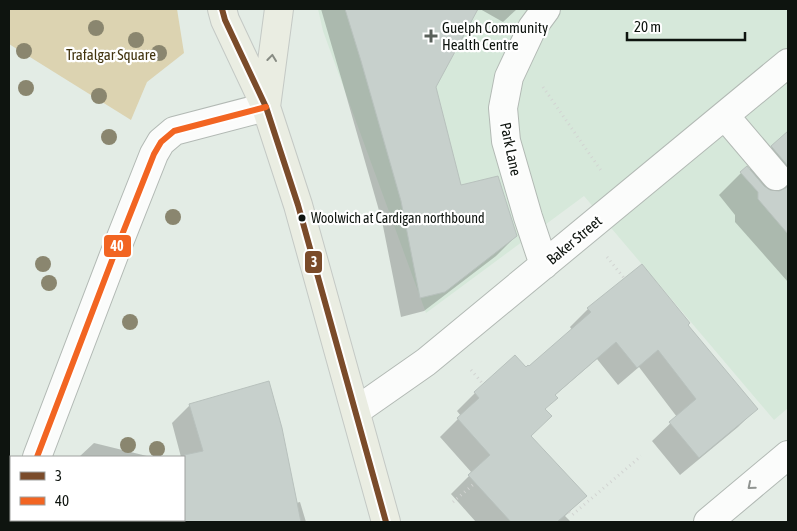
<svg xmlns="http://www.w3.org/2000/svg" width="797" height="531" font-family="'Asap Condensed',sans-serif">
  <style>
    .built { fill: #d6e8da }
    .green { fill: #dcd3b1 }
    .shadow { fill: #0003 }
    .building { fill: #c7d0cc; stroke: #b8c1bd }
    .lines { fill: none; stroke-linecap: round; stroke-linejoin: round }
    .minor-casing { stroke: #b2b9b4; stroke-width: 30 }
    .major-casing { stroke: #c4c9c5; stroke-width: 30 }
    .path { stroke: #d2d4d2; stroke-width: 3; stroke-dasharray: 1 4; stroke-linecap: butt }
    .minor { stroke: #fbfcfb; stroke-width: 28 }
    .major { stroke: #eaede2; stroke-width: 28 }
    .bus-1-casing { stroke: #fff; stroke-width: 10 }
    .bus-2-casing { stroke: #fff; stroke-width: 10 }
    .bus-1 { stroke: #7a4b2a; stroke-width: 6 }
    .bus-2 { stroke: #f26522; stroke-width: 6 }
    .tree { fill: #8a866f }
    .oneway { stroke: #878b83 }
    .oneway2 { stroke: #909491 }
    .poi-dot { fill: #59605a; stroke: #fff; stroke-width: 2 }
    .bus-dot { fill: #0e140f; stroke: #fff; stroke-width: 2 }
    .labels { text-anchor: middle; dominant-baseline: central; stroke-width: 4.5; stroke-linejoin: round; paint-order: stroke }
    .bus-label { font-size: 14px; fill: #0e140f; stroke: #fff; text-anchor: start }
    .poi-label { font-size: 15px; fill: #0e140f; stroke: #fff; text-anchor: start }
    .park-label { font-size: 15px; fill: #41330e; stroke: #fff }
    .street-label { font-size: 15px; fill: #0e140f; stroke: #fff }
    .line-badge { stroke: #fff; stroke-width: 2 }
    .badge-label { font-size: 14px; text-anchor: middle; font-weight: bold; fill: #fff }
  </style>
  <rect width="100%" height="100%" fill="#e3ece5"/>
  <path class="built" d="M318 9H788V408L774 420 584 196 426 313 323 31Z"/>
  <path class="green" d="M9 9H177L184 53 147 82 131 120 9 44Z"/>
  <path class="shadow" d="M321 9H477L435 87 460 187 516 236 496 256 424 311 401 317 382 221 342 81Z
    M480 9H517L503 22Z
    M788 133V282L735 222V215L719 195 741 173 749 170 772 147Z
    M588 309 686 326 756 409 738 427 680 475 652 441 677 417 639 367 618 385 597 359 554 396 544 410 530 436 585 496 565 516 571 522H476L451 494 472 473 440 437 461 416 457 411 475 393 526 369 572 330 570 327Z
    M190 405 296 503 300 502 306 522H91L82 520H184V457H181L172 423Z
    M94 443 151 457H79Z"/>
  <path class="building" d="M345 9H478L436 87 461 185 498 176 517 236 445 292 420 298 401 201 361 61Z
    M788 131V166L771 146Z
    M747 166 764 186 770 190 779 191 786 188 788 185V234L758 199V192L740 172Z
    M642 264 690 323 688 325 758 409 699 458 669 422 696 399 658 350 637 368 616 342 555 395 558 398 545 409 552 416 531 436 587 496 557 522H511L468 475 490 455 457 418 479 398 474 392 515 355 526 367 528 365 529 366 591 312 587 308Z
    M269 381 282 428 301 522H184V455L203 451 189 404Z"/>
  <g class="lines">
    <defs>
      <path id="minor" d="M725 116 776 176
        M544 265 528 217 506 141 503 108 509 77 532 28 546 9
        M356 411 426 362 788 63
        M37 457 114 255 154 154 161 142 174 131 266 107
        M12 522 13 520
        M708 522 788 455"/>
      <path id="major" d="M222 9 225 20 266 107 298 205 386 522
        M266 107 279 9"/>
    </defs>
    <use href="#minor" class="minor-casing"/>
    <use href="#major" class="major-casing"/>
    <path class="path" d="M543 87 602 172
      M607 257 624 278
      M471 370 483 384
      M453 502 475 483
      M569 512 572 515 641 456"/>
    <use href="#minor" class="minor"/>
    <use href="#major" class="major"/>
    <defs>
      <path id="bus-1" d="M222 9 225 20 266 107 298 205 386 522"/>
      <path id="bus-2" d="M37 457 114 255 154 154 161 142 174 131 266 107"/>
    </defs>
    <use href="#bus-1" class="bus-1-casing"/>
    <use href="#bus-2" class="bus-2-casing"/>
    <use href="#bus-1" class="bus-1"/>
    <use href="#bus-2" class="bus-2"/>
  </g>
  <g class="tree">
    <circle cx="96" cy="28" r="8"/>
    <circle cx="136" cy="40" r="8"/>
    <circle cx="24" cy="51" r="8"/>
    <circle cx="159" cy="53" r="8"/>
    <circle cx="26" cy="88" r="8"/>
    <circle cx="99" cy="96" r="8"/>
    <circle cx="109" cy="137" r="8"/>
    <circle cx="173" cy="217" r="8"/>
    <circle cx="43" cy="264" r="8"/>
    <circle cx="49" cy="283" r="8"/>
    <circle cx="130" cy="322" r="8"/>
    <circle cx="128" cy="445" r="8"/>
    <circle cx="157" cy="449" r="8"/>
  </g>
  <defs><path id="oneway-chevron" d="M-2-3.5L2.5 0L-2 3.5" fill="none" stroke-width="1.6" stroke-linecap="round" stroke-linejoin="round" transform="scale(1.25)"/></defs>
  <use class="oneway" href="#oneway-chevron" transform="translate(272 58) rotate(-83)"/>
  <use class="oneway2" href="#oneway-chevron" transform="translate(751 486) rotate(140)"/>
  <path class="poi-dot" d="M428.5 28.5h5v5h5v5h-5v5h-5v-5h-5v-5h5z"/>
  <circle class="bus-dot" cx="302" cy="218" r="4.5"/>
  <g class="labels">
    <g class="bus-label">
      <text x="311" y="218">Woolwich at Cardigan northbound</text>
    </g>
    <g class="poi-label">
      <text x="442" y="27">Guelph Community<tspan x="442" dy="17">Health Centre</tspan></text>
    </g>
    <g class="park-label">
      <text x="111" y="54">Trafalgar Square</text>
    </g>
    <g class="street-label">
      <text transform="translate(511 149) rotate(78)">Park Lane</text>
      <text transform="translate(574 240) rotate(-40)">Baker Street</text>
    </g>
  </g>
  <g class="line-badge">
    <rect x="103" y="234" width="29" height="24" rx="5" fill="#f26522"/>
    <rect x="304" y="250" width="19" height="24" rx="5" fill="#7a4b2a"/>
  </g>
  <g class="badge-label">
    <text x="117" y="251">40</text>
    <text x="314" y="267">3</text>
  </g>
  <rect width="797" height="531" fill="none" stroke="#0e140f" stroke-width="20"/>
  <rect x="10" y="456" width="175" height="65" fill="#ffffff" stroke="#9fa19f"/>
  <rect x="20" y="472" width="25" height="8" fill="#7a4b2a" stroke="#9fa19f"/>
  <text x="55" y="481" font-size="15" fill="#0e140f">3</text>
  <rect x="20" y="497" width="25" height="8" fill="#f26522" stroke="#9fa19f"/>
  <text x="55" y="506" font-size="15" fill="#0e140f">40</text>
  <path d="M627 32v8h118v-8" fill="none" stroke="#0e140f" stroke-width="2.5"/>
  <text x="634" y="32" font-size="15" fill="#0e140f" stroke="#ffffff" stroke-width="4" paint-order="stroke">20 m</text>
</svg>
